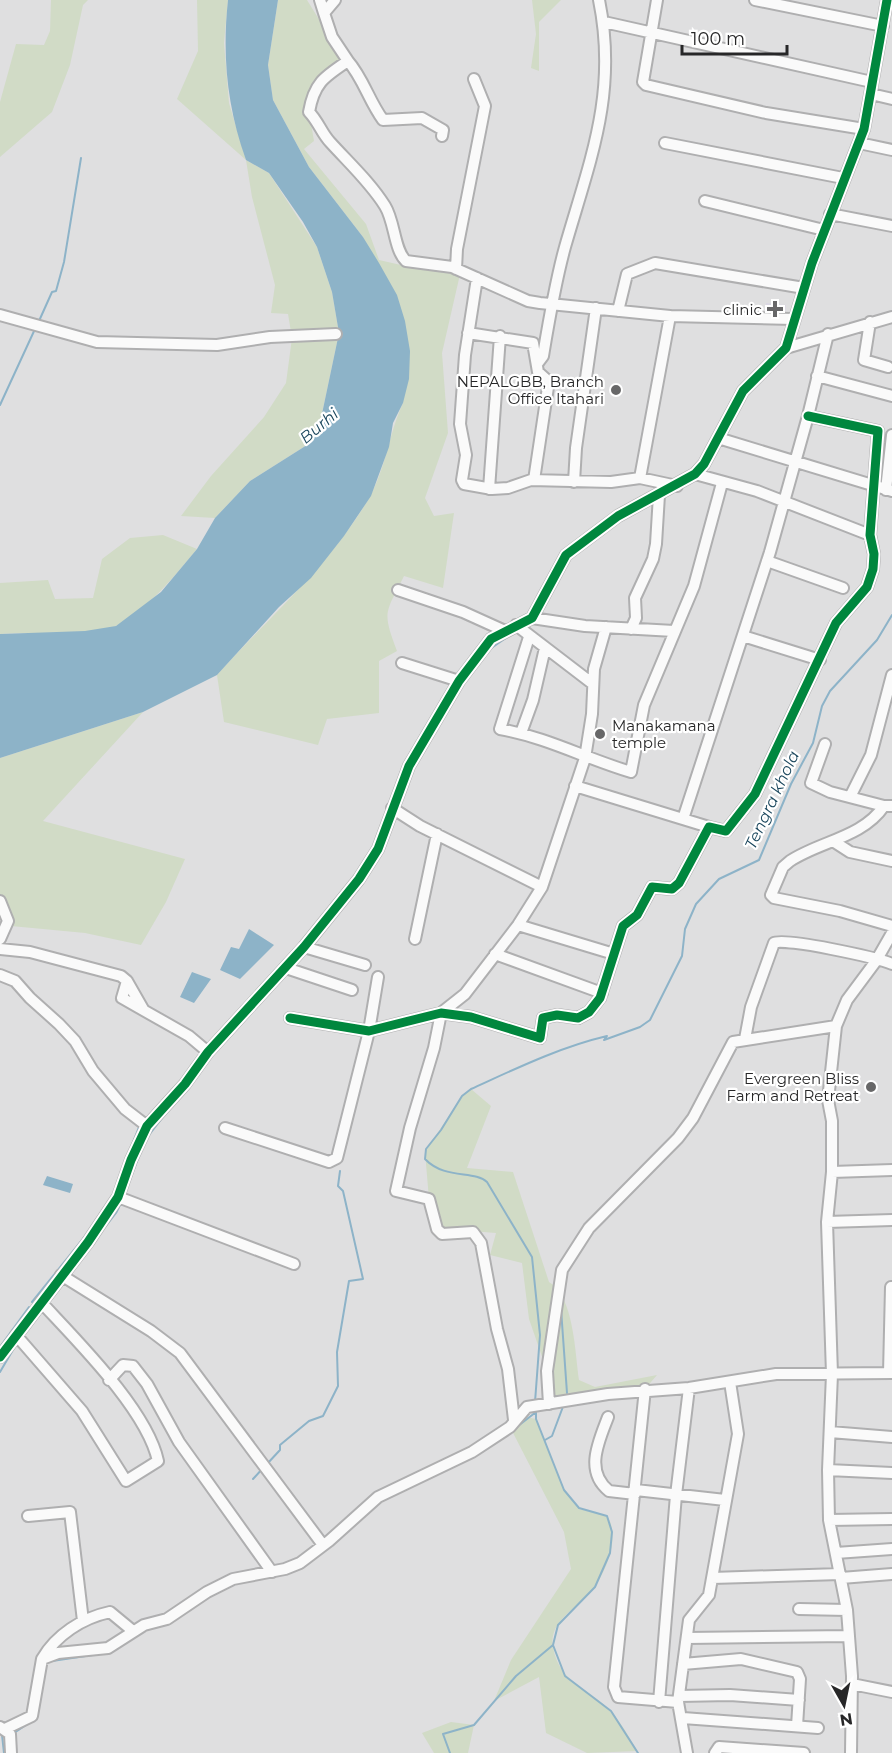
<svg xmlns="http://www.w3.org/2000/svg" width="892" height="1753" font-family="Montserrat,sans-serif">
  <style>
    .medical { fill: #dbd7e3 }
    .green { fill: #d1dbc6 }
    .water { fill: #8db3c8 }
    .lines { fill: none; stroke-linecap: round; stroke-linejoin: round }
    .stream { stroke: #8db3c8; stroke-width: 2 }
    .minor-casing { stroke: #afafb0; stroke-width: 14 }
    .minor { stroke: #fafafa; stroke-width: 10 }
    .cycleway-casing { stroke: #fff; stroke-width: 13 }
    .cycleway { stroke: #00873e; stroke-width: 9 }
    .poi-dot { fill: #676768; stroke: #fff; stroke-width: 2 }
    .labels { text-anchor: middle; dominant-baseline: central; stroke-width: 4.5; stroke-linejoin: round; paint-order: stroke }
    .poi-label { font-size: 15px; fill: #272728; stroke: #fff; text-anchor: end }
    .water-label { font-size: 16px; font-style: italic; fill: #1b475d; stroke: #fff }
  </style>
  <rect width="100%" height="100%" fill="#dfdfe0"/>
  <path class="medical" d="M766 303 786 305 785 315 765 313Z"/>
  <path class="green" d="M51 0H88L83 5 70 65 52 112 0 157V102L16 44 44 45 50 31Z
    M197 0H228L224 43 229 103 246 160 269 173 317 247 332 292 339 333 319 428 307 445 250 481 215 518 181 516 211 476 264 417 286 383 292 338 288 314 271 313 275 285 252 197 246 160 177 99 198 51Z
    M278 0H307L346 63 330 74 309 112 314 141 304 149 366 224 379 260 401 265 461 270 442 353 448 433 425 498 434 516 454 513 443 588 404 576C385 614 382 611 397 651L379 661V713L327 719 318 745 224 722 217 675C269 617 330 565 369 498 386 468 389 433 403 403L363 237 309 167 273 100 268 65Z
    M532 0H561L539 22V71L531 68 536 34Z
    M163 535 197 549C177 573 146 612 116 626 97 635 25 632 0 634V583L48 580 55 599 93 598 102 559 130 538Z
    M143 712 43 821 185 859 166 902 141 945 85 933 11 926C10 914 10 903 0 896V758Z
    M471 1089 491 1106 467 1168 513 1172 549 1282C574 1296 575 1353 579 1380L595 1387 657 1375 645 1389 549 1404 547 1371 529 1319 522 1263 490 1255 496 1233 445 1229 429 1199 425 1152 462 1096Z
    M526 1417 536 1419 564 1490 579 1509 607 1516C621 1536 606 1572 593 1589 580 1607 548 1620 553 1647 560 1686 590 1687 612 1713 622 1724 630 1738 637 1751L587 1753 546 1733 539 1677 494 1701 511 1660 571 1569 564 1532 510 1427 514 1420Z
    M451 1722 474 1725 468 1753H434L422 1733Z"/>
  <path class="water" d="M228 0H278L268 65 273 100 309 167 363 237 379 263 397 295 405 321 410 351 409 379 403 403 393 423 389 447 371 496 344 536 311 578 279 607 217 675 143 712 0 758V634L85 631 116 626 161 592 197 549 215 518 250 481 307 445 319 428 339 333 332 292 317 247 303 222 269 173 246 160C227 107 222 56 228 0Z
    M249 929 274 945 240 979 220 970 231 947 239 949Z
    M192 972 211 979 194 1003 180 997Z
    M47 1176 73 1184 70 1193 43 1185Z"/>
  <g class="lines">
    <path class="stream" d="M39 321 52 292 56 291 64 262 81 158
      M0 405 35 329
      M490 649 510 635
      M149 1135 166 1113
      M128 1155 139 1127
      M125 1193 142 1148
      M98 1236 116 1213 122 1201
      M566 1274 572 1263
      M32 1302 91 1229
      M561 1309 567 1393
      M0 1347 29 1307
      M0 1372 17 1343
      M535 1402 540 1335 532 1257 487 1182C474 1170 445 1180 425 1159L426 1149 441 1130 462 1096 471 1089C515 1069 560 1047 607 1036L604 1040 640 1027 650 1020 682 956 685 929 696 904 719 879 759 860 791 784 813 743 822 706 830 691 877 640 892 615
      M518 1426 536 1412
      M545 1440 552 1436 564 1404
      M267 1464 280 1450V1445L309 1421 323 1416 338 1386 337 1352 349 1281 363 1279 343 1191 338 1186 340 1171
      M253 1479 263 1468
      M553 1645 565 1676 611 1711 638 1753
      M52 1661 106 1653
      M38 1712 41 1694
      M14 1733 32 1721
      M2 1735 4 1753
      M450 1753 443 1734 474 1725 516 1676 553 1645 558 1625 595 1587 610 1553 612 1532 607 1516 579 1508 564 1490 536 1419V1410"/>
    <defs>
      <path id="minor" d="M320 0 324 13
        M335 0 324 13 332 37 348 61
        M657 0 643 82 646 85 766 113 864 129
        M755 0 883 26
        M604 22 872 82
        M871 94 892 99
        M442 136 443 130 422 118 383 120C369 101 363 78 348 61 324 77 314 83 309 112 318 121 322 134 330 142 349 163 370 182 385 206 395 222 394 250 406 261L452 267 528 301 540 303 670 316 793 319
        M665 143 843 178
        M859 143 892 150
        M705 201 824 230
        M830 214 892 226
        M456 269 457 249 485 106 474 79
        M477 278 465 355 460 424 466 455 462 480 464 484 492 489 508 488 531 480 611 482 640 478 677 486
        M618 311 627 274 655 263 804 288
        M0 315 97 342 217 345 270 337 336 334
        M870 322 864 360 888 367
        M468 333 533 343 538 372 548 381V387L534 480
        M786 348 892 317
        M537 364 543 356C549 320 555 283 565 247 590 160 618 93 599 0
        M817 376 892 396
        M718 438 892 491
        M695 474 757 491 870 535
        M640 478 670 316
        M574 482 576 448 596 308
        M489 489 500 336
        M886 490 892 435
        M767 561 843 588
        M398 590 463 612 505 631
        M532 618 585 626 674 631
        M516 625 593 684
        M631 629 636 618 635 598 653 559 656 544 659 495
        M743 636 820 660
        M529 637 500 729C549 738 584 758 631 772L644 705 694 586 722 483
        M402 663 459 681
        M521 733 533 700 545 648
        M825 744 811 783 830 792 884 806
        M575 786 709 827
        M851 795 871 755 892 675
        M892 806H884C862 838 820 841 790 861L783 867 771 895 774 898 840 911 892 926
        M392 808 420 826 542 887
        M683 819 770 552 808 416 828 334
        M833 841 850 852 892 861
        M0 901 8 921 0 939
        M518 925 614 954
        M415 939 437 834
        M304 947 365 965
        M0 949 30 952 121 976 127 981 122 998 189 1036 208 1052
        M495 954 602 993
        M286 968 352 990
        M0 975 15 981 30 998 59 1024 75 1041 93 1071 125 1109 147 1126
        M127 981 143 1009
        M290 1018 369 1031 441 1013 471 1017 540 1038 543 1018 557 1015 578 1018 589 1012 600 998 623 926 637 915 652 887 672 889 679 883 709 827 726 831 755 794 836 623 867 587 873 569 874 554 870 535 878 431 808 416
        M745 1039 751 1007 774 943C783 937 879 958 892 964
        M225 1128 329 1162 337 1158 369 1031 378 977
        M832 1172 892 1170
        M118 1197 294 1264
        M827 1222 892 1220
        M61 1275 151 1331 180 1353 323 1545
        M16 1335 82 1411 126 1481 158 1461C147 1410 77 1341 41 1302
        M0 1357 88 1242 118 1197 131 1160 147 1126 185 1084 208 1052 304 947 359 879 378 849 409 766 459 681 491 639 532 618 566 555 618 516 695 474 704 464 743 391 786 348 812 263 864 129 887 0
        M889 1373 891 1287
        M109 1380 123 1365 133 1366 147 1384 179 1442 272 1572
        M645 1389 614 1687 618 1697 678 1702
        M549 1404 547 1371 562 1270 589 1228 678 1138 693 1118 733 1042 836 1026
        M608 1417C599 1441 584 1471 609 1491L635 1494
        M514 1420 508 1369 497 1329 481 1243 473 1232 442 1234 437 1229 429 1199 396 1191 410 1128 434 1048 441 1013 465 994 518 925 542 887 585 758 592 714 594 669 606 627
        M830 1432 892 1437
        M828 1470 892 1473
        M636 1490 725 1500
        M28 1516 70 1512 83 1621
        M829 1520 892 1519
        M836 1553 892 1549
        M712 1578 840 1574
        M841 1578 892 1574
        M799 1609 847 1610
        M687 1638 849 1636
        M42 1659C56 1635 82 1618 110 1612L133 1631
        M683 1664 741 1659 797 1672 800 1679 797 1726
        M852 1684 892 1692
        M679 1696 730 1695 799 1700
        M659 1702 676 1495 689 1388
        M683 1718 818 1728
        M0 1727 10 1734 11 1753
        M5 1729 32 1716 42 1659 58 1653 108 1648 144 1625 167 1619 207 1592 233 1579 285 1569 300 1563 329 1541 378 1497 472 1452 510 1427 527 1407 608 1394 689 1388 776 1374 892 1373
        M687 1753 678 1702 689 1620 709 1595 738 1434 730 1382
        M715 1753 719 1747 804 1753
        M851 1753 852 1676 847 1610 829 1520 828 1470 832 1374 827 1222 832 1172V1121L828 1100 836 1026 847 1000 876 961 892 933"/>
    </defs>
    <use href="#minor" class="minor-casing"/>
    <use href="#minor" class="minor"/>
    <defs>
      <path id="cycleway" d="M290 1018 369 1031 441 1013 471 1017 540 1038 543 1018 557 1015 578 1018 589 1012 600 998 623 926 637 915 652 887 672 889 679 883 709 827 726 831 755 794 836 623 867 587 873 569 874 554 870 535 878 431 808 416
        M0 1357 88 1242 118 1197 131 1160 147 1126 185 1084 208 1052 304 947 359 879 378 849 409 766 459 681 491 639 532 618 566 555 618 516 695 474 704 464 743 391 786 348 812 263 864 129 887 0"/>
    </defs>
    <use href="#cycleway" class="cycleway-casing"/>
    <use href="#cycleway" class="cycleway"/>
  </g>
  <g class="poi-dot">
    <path d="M772 300h6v6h6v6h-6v6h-6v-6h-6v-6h6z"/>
    <circle cx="616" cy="390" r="6"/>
    <circle cx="600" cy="734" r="6"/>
    <circle cx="871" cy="1087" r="6"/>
  </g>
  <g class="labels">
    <g class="poi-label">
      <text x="762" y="309">clinic</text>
      <text x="604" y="381">NEPALGBB, Branch<tspan x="604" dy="17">Office Itahari</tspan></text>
      <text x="612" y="725" text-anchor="start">Manakamana<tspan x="612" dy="17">temple</tspan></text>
      <text x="859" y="1078">Evergreen Bliss<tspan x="859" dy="17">Farm and Retreat</tspan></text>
    </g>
    <g class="water-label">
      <text transform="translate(319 426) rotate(-40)">Burhi</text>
      <text transform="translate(772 800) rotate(-65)">Tengra khola</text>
    </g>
  </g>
  <g transform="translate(844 1705) rotate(171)" stroke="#ffffff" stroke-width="4.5" paint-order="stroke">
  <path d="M0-4.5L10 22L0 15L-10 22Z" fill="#272728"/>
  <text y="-9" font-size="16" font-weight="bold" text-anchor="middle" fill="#272728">N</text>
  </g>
  <path d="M682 45v9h105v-9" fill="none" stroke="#272728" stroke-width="3"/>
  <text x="691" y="45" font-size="18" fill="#272728" stroke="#ffffff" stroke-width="4.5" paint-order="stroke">100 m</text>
</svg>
